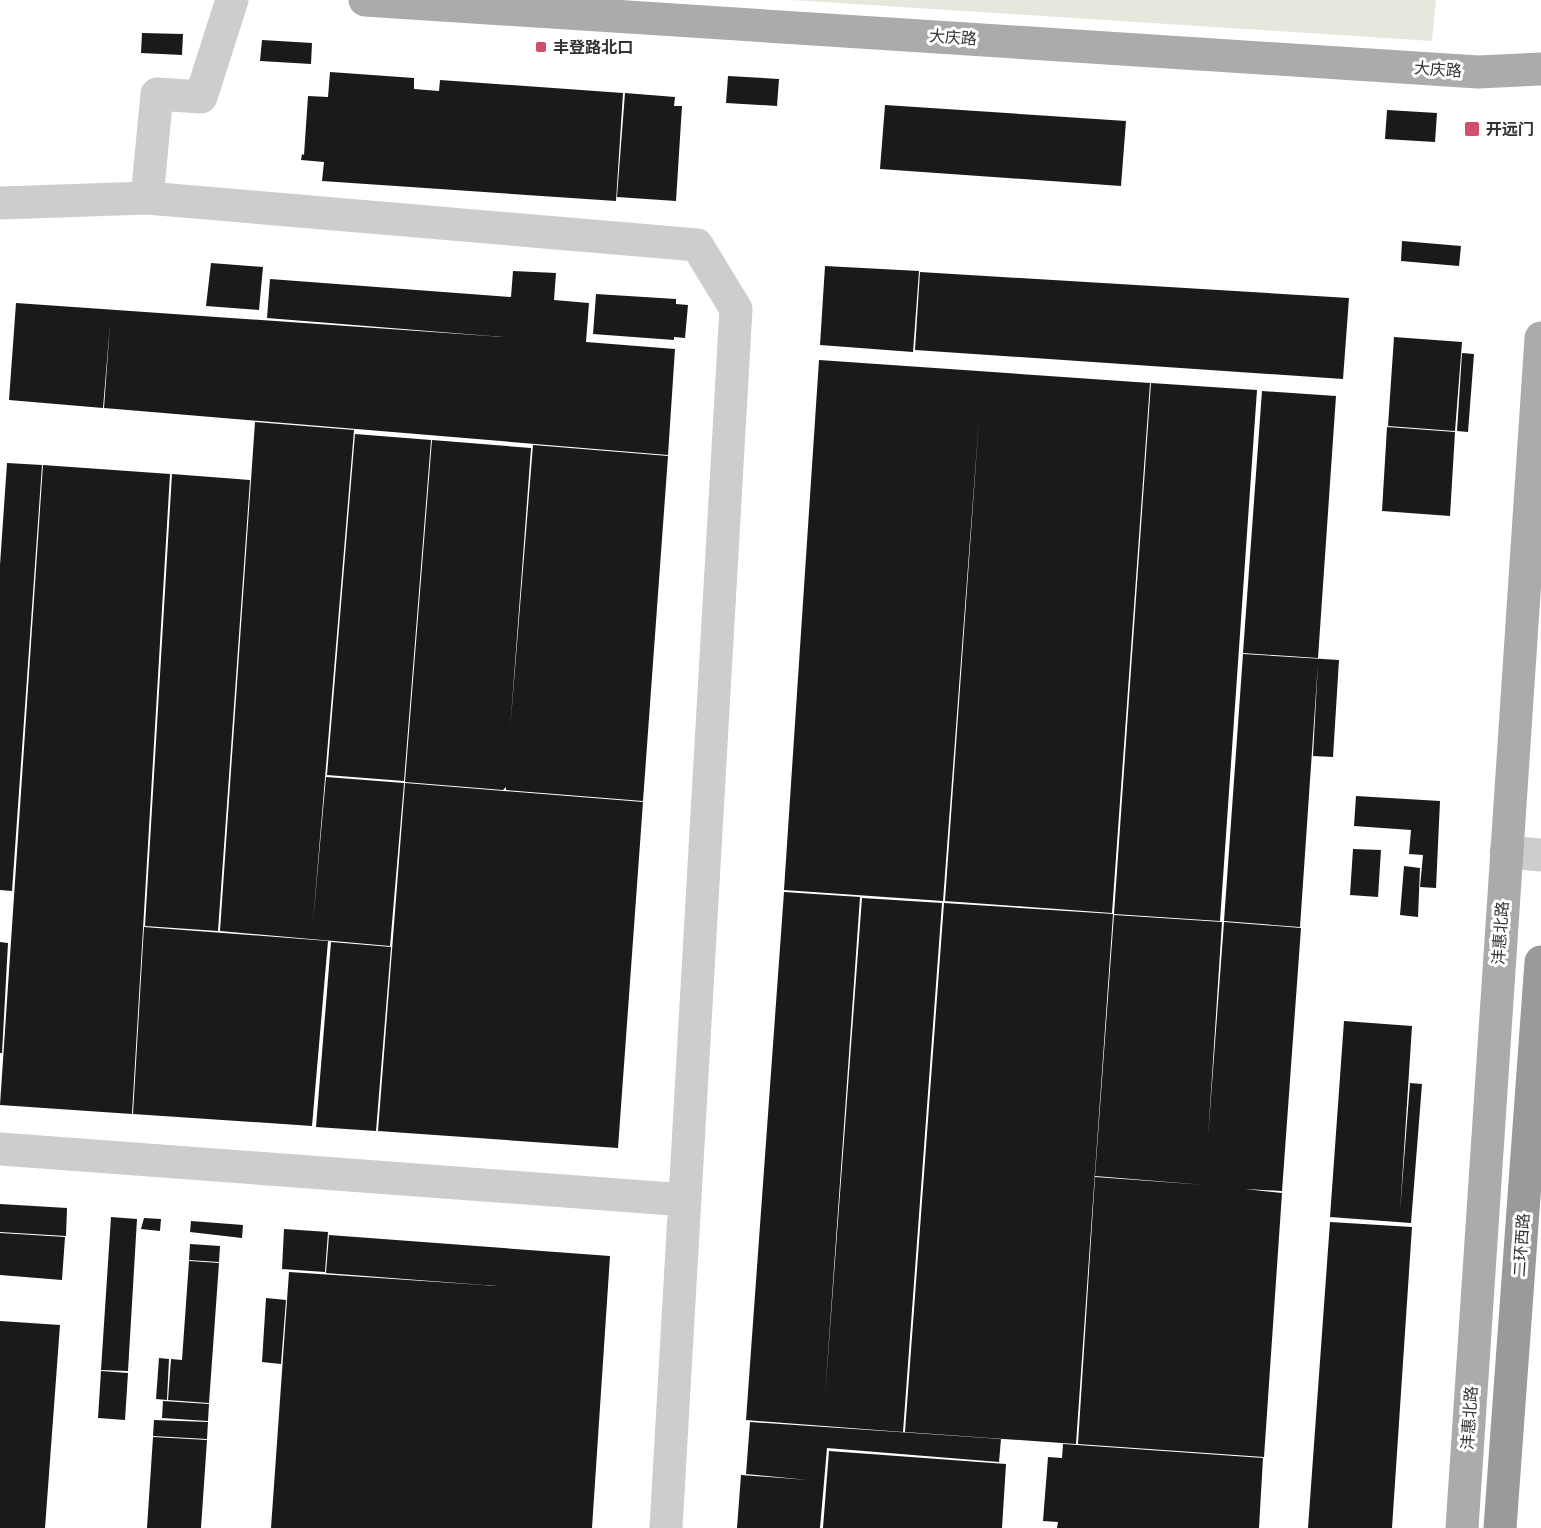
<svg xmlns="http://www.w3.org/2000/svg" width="1541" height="1528" font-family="'Asap Condensed','Noto Sans SC',sans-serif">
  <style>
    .green { fill: #e4e8dd }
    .building { fill: #1a1a1a }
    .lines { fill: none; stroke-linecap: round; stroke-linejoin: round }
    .minor { stroke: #cdcdcd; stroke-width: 33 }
    .major { stroke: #ababab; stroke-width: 33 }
    .highway { stroke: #9a9a9a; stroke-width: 33 }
    .poi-dot { fill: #d14e6d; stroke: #fff; stroke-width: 2 }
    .labels { text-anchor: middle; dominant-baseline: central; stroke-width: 6; stroke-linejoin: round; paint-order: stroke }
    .street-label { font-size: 16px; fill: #333; stroke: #fff }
    .poi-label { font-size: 16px; font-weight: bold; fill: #333; stroke: #fff; text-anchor: start }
  </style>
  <rect width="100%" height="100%" fill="#fff"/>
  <path class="green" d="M792 0H1436L1432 41Z"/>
  <path class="building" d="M142 33 183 34 182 55 141 53Z
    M262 40 312 43 311 64 260 61Z
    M330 72 414 78V89L439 91 440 80 623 93 616 201 322 181 324 162 301 160 302 154 304 155 308 96 328 97Z
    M728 76 779 79 777 106 726 103Z
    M625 93 675 97 674 106H682L676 201 617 197Z
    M885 105 1126 121 1121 186 880 169Z
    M1387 110 1437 113 1435 142 1385 139Z
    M1402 241 1461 246 1459 266 1401 261Z
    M211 263 263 267 259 310 206 306Z
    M825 266 919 271 913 352 820 345Z
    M513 271 556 273 554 300 589 303 586 342 675 349 668 455 104 408 110 324 103 408 9 400 16 303 503 337 267 318 270 279 511 297Z
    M920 272 1349 298 1343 379 915 350Z
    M596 294 676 299V304L688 305 685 338 674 337V340L593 334Z
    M1394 337 1462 342 1455 431 1388 426Z
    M1462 353 1474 354 1468 432 1457 431Z
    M819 360 1150 383 1112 913 945 901 979 419 943 901 784 890Z
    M1151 383 1257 390 1220 921 1114 914Z
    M1262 391 1336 396 1318 658 1243 653Z
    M255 422 354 430 313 922 326 777 404 783 390 946 220 931Z
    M1387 427 1455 432 1450 516 1382 511Z
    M355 434 431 440 404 781 327 775Z
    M432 440 531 448 510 731 533 445 668 456 643 801 506 790V787L503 790 405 782Z
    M7 463 42 465 12 891 0 890V565Z
    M43 465 170 474 132 1114 0 1105Z
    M172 474 250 480 218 931 145 926Z
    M1243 654 1339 660 1333 757 1313 756 1318 663 1300 927 1224 921Z
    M405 783 643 802 618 1148 378 1131Z
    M1356 796 1440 801 1436 888 1420 887 1423 855 1409 854 1411 830 1354 826Z
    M1353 849 1381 850 1378 897 1350 895Z
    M1404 866 1420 868 1418 917 1400 915Z
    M784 892 860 897 825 1396 862 898 942 903 903 1432 746 1420Z
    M944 903 1113 914 1076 1444 905 1432Z
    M1114 915 1222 922 1208 1138 1224 922 1301 928 1282 1191 1245 1189 1282 1193 1264 1457 1078 1444 1095 1177 1205 1185 1095 1176Z
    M144 927 328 941 312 1126 133 1114Z
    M0 942 8 943 2 1053H0Z
    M331 942 391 947 376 1131 316 1127Z
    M1344 1021 1412 1026 1400 1212 1410 1083 1422 1084 1411 1223 1330 1217Z
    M0 1204 67 1208 66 1236 0 1232Z
    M111 1217 137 1219 128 1371 101 1370Z
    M144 1218 161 1219 160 1231 141 1229Z
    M191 1221 243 1225 242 1238 190 1232Z
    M1330 1222 1412 1227 1392 1528H1308Z
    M284 1229 328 1232 325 1272 282 1269Z
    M0 1233 65 1237 62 1280 0 1275Z
    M329 1235 610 1256 592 1528H271L289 1272 497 1286 326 1273Z
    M190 1244 220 1246 219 1262 189 1260Z
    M189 1261 219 1263 209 1403 168 1400 171 1359 182 1360Z
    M266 1298 286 1300 281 1364 262 1362Z
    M0 1321 60 1325 45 1528H0Z
    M159 1358 169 1359 167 1400 156 1399Z
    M101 1371 128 1373 125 1420 98 1418Z
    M163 1401 209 1404 208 1421 162 1418Z
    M154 1420 208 1422 207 1439 153 1436Z
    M750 1422 1001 1439 999 1462 827 1448 820 1528H737L741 1475 808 1480 746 1474Z
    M153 1437 207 1440 201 1528H147Z
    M1063 1444 1263 1458 1259 1528H1057L1058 1522 1043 1521 1048 1457 1062 1458Z
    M829 1451 1006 1464 1002 1528H823Z"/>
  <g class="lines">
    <path class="minor" d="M147 198 157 94 201 97 232 0
      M0 203 147 198 697 245 736 309 666 1528
      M1506 852 1541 855
      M0 1149 685 1200"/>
    <path class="major" d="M365 0 1478 72 1541 69
      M1462 1528 1541 338"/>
    <path class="highway" d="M1500 1528 1541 962"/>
  </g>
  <g class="poi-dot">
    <rect x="535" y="41" width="12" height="12" rx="3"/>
    <rect x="1464" y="121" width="16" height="16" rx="3"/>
  </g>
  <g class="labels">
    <g class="street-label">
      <text transform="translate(953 37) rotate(4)">大庆路</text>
      <text transform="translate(1438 69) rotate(4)">大庆路</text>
      <text transform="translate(1500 933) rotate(-86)">沣惠北路</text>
      <text transform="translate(1521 1245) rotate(-86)">二环西路</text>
      <text transform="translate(1469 1418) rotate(-86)">沣惠北路</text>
    </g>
    <g class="poi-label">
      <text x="553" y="47">丰登路北口</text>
      <text x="1486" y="129">开远门</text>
    </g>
  </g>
</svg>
